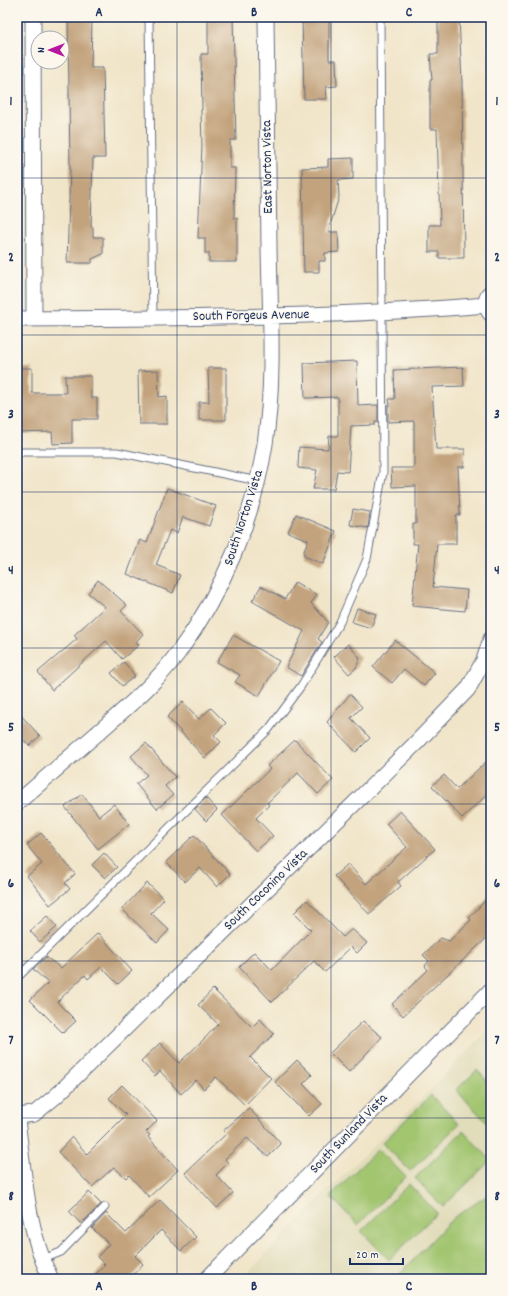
<svg xmlns="http://www.w3.org/2000/svg" width="508" height="1296" font-family="Dekko,sans-serif">
  <style>
    .built { fill: #e1dcba }
    .green { fill: #a2c56f; stroke: #5e7a66 }
    .building { fill: #c2a37d }
    .lines { fill: none; stroke-linecap: round; stroke-linejoin: round }
    .service-casing { stroke: #666f83; stroke-width: 9 }
    .minor-casing { stroke: #666f83; stroke-width: 17 }
    .service { stroke: #fff; stroke-width: 7 }
    .minor { stroke: #fff; stroke-width: 15 }
    .grid { fill: none; stroke: #1b2f5e; stroke-width: 1; stroke-opacity: 0.55 }
    .labels { text-anchor: middle; dominant-baseline: central; stroke-width: 3; stroke-linejoin: round; paint-order: stroke }
    .street-label { font-size: 14px; fill: #1b2f5e; stroke: #fbf7ec }
    .neatline { fill: none; stroke: #1b2f5e; stroke-width: 1.5 }
    .grid-label { font-size: 13px; text-anchor: middle; font-weight: bold; fill: #1b2f5e }
  </style>
  <rect width="100%" height="100%" fill="#fbf7ec"/>
  <filter id="ink" filterUnits="userSpaceOnUse"><feTurbulence type="fractalNoise" baseFrequency=".025" numOctaves="2"/><feDisplacementMap in="SourceGraphic" scale="8" xChannelSelector="R" yChannelSelector="G"/><feConvolveMatrix kernelMatrix="1 2 1 2 8 2 1 2 1" color-interpolation-filters="sRGB"/></filter>
  <filter id="wash" filterUnits="userSpaceOnUse"><feTurbulence type="fractalNoise" baseFrequency=".012" numOctaves="4" result="noise"/><feDisplacementMap in="SourceGraphic" scale="16" xChannelSelector="R" yChannelSelector="G"/><feGaussianBlur stdDeviation="0.9" result="paint"/><feColorMatrix in="noise" values="0 0 0 0 0 0 0 0 0 0 0 0 0 0 0 0 0 1.4 0 .05"/><feComposite in="paint" operator="in"/></filter>
  <g filter="url(#wash)">
    <rect width="100%" height="100%" fill="#f1e5c9"/>
    <path class="built" d="M491 1027V1279H242L316 1202 435 1085Z"/>
    <path class="green" d="M477 1070 491 1085V1127L456 1090Z
      M431 1095 459 1124 410 1171 382 1143Z
      M463 1131 491 1160 443 1207 415 1178Z
      M378 1149 406 1177 358 1225 330 1196Z
      M409 1184 437 1213 389 1260 361 1231Z
      M491 1193V1279H395L453 1218Z"/>
    <g id="blocks">
      <path class="building" d="M68 17H92L91 68H103L105 158H93L91 227H93V237H103V254L92 259V263H67L70 168Z
        M208 17H233L236 140H230V168H235L234 218H237V262H209V253H205V238H198L202 146 201 110H202L201 54H208Z
        M302 17H329V60H336L337 86 326 87 327 99H304Z
        M438 17H459L462 83 464 258H439V252H429V225H440L437 129H430V80H432L430 54H438Z
        M353 158V179L338 180 339 197 328 232H338L339 252 325 253V261H319V272H304L302 168 328 167V159Z
        M357 361 358 406 378 405V422H375V425L351 426 348 472 337 471 334 489H313L317 470 298 468 299 447 328 449 329 436H338V397L305 398 304 363Z
        M463 367 464 386 432 387 436 449H465L464 467H458L460 515H456V544H437L433 587 467 590 465 611 412 606 418 544H413V524H416V486L392 487 391 468H414V421L388 422V405H390L389 399H395L394 370Z
        M17 368H32V393H66L65 376H91V398H97V419H72V443L53 444 52 432 17 433Z
        M208 368H226V420H199V402H209Z
        M158 370 159 397 167 396V424H139L138 371Z
        M167 488 216 506 209 526 183 517 177 533 170 530 156 565 180 575 173 593 127 574 140 540 147 543Z
        M353 509 370 512 368 528 350 525Z
        M296 514 336 531 323 564 304 556V551L308 540 288 532Z
        M98 580 127 605 121 611 143 634 135 643 139 645 122 659 106 641 52 690 38 672 77 639 74 635 105 607 88 593Z
        M295 582 317 595 311 603 328 622 318 639 322 642 301 676 286 667 304 631 252 601 261 586 285 599Z
        M357 608 376 614 371 628 352 622Z
        M233 635 279 661 259 696 235 682 240 675 217 662Z
        M395 640 435 673 424 686 404 669 392 683 373 667Z
        M348 644 360 658 356 668 349 674 334 657Z
        M124 662 135 676 122 686 111 673Z
        M350 694 362 707 351 718 370 738 356 752 327 722Z
        M183 702 199 719 211 708 226 723 214 735 221 742 205 758 167 717Z
        M17 711 40 736 29 746 17 733Z
        M295 740 333 780 318 794 298 773 267 803 269 805 256 818 273 836 256 851 222 815 270 769 267 766Z
        M146 743 175 777 165 786 173 795 157 809 136 784 147 775 131 756Z
        M491 757V791L462 818 432 786 444 775 457 789Z
        M82 794 99 816 114 804 129 824 98 849 65 807Z
        M206 798 217 810 206 821 195 809Z
        M400 811 435 849 398 882 401 886 369 914 334 876 348 864 366 884 407 847 386 824Z
        M41 833 75 874 65 883 70 889 50 905 27 876 42 864 27 845Z
        M194 835 230 874 217 887 200 868 185 882 166 862Z
        M104 853 117 867 105 878 92 865Z
        M147 883 164 899 151 913 169 930 157 943 122 909Z
        M491 894V934L403 1016 392 1004 428 970 425 966 429 961 423 955 441 938 449 941 471 920 469 918Z
        M307 900 343 937 352 929 367 943 357 953 351 947 325 972 314 961 272 1002 239 967 254 952 272 970 311 930 294 913Z
        M47 916 57 927 40 942 30 931Z
        M98 933 132 971 118 984 101 967 88 979 85 975 57 1002 76 1021 63 1033 30 1000 48 983 33 969 46 957 61 968Z
        M213 989 252 1027 260 1019 274 1034 250 1057 271 1078 245 1105 216 1077 204 1089 196 1080 181 1094 160 1071 155 1076 141 1061 160 1043 179 1063 206 1037 218 1024 198 1005Z
        M363 1021 382 1037 349 1072 330 1053Z
        M297 1060 312 1075 303 1084 322 1104 309 1116 275 1082Z
        M122 1085 157 1121 146 1132 150 1135 148 1137 178 1170 149 1197 129 1175 126 1178 114 1167 92 1187 58 1152 72 1137 87 1154 126 1115 109 1098Z
        M249 1108 281 1144 268 1157 247 1138 225 1159 228 1163 216 1175 233 1193 217 1208 185 1173 226 1134 223 1131Z
        M89 1192 101 1204 84 1221 83 1220 80 1223 69 1211Z
        M160 1200 196 1237 181 1251 161 1230 135 1256 143 1264 129 1279H91L105 1265 97 1257 109 1244 92 1228 106 1213 126 1233Z"/>
    </g>
  </g>
  <g filter="url(#ink)">
    <use href="#blocks" fill-opacity="0" stroke="#666f83" stroke-width="1"/>
    <g class="lines">
      <defs>
        <path id="service" d="M149 17 153 318
          M17 452H117L258 481
          M17 978 269 729 301 686 340 622 367 559 383 472 380 17
          M43 1259 61 1252 105 1207"/>
        <path id="minor" d="M33 17 34 319
          M490 313 485 304 488 295 491 292
          M17 319C173 318 330 318 486 305
          M17 803C45 779 72 755 100 731 127 707 156 683 178 653 223 592 253 519 265 444 275 379 270 311 269 246 268 170 267 93 266 17
          M17 1116 34 1114 56 1096 415 744 468 689 484 660 491 639
          M17 1120C24 1173 27 1231 51 1279
          M207 1279 491 990"/>
      </defs>
      <use href="#service" class="service-casing"/>
      <use href="#minor" class="minor-casing"/>
      <use href="#service" class="service"/>
      <use href="#minor" class="minor"/>
    </g>
  </g>
  <path class="grid" d="M177 17V1279M331 17V1279M17 178H491M17 335H491M17 492H491M17 648H491M17 804H491M17 961H491M17 1118H491"/>
  <g class="labels">
    <g class="street-label">
      <text transform="translate(268 167) rotate(-91)">East Norton Vista</text>
      <text transform="translate(251 316) rotate(-1)">South Forgeus Avenue</text>
      <text transform="translate(244 518) rotate(-72)">South Norton Vista</text>
      <text transform="translate(266 890) rotate(-44)">South Coconino Vista</text>
      <text transform="translate(349 1134) rotate(-46)">South Sunland Vista</text>
    </g>
  </g>
  <rect width="508" height="1296" fill="none" stroke="#fbf7ec" stroke-width="44"/>
  <g transform="translate(50 50) rotate(270)"><circle r="19" fill="#fbf7ec" stroke="#a1a7b3"/>
  <path d="M0-3L7 15L0 10L-7 15Z" fill="#b5179e"/>
  <text y="-6" font-size="11" font-weight="bold" text-anchor="middle" fill="#1b2f5e">N</text>
  </g>
  <path d="M350 1258v6h53v-6" fill="none" stroke="#1b2f5e" stroke-width="2"/>
  <text x="356" y="1258" font-size="12" fill="#1b2f5e" stroke="#fbf7ec" stroke-width="3" paint-order="stroke">20 m</text>
  <rect x="22" y="22" width="464" height="1252" class="neatline"/>
  <g class="grid-label">
    <text x="99" y="16">A</text>
    <text x="254" y="16">B</text>
    <text x="409" y="16">C</text>
    <text x="11" y="105">1</text>
    <text x="497" y="105">1</text>
    <text x="11" y="261">2</text>
    <text x="497" y="261">2</text>
    <text x="11" y="418">3</text>
    <text x="497" y="418">3</text>
    <text x="11" y="574">4</text>
    <text x="497" y="574">4</text>
    <text x="11" y="731">5</text>
    <text x="497" y="731">5</text>
    <text x="11" y="887">6</text>
    <text x="497" y="887">6</text>
    <text x="11" y="1044">7</text>
    <text x="497" y="1044">7</text>
    <text x="11" y="1200">8</text>
    <text x="497" y="1200">8</text>
    <text x="99" y="1290">A</text>
    <text x="254" y="1290">B</text>
    <text x="409" y="1290">C</text>
  </g>
</svg>
